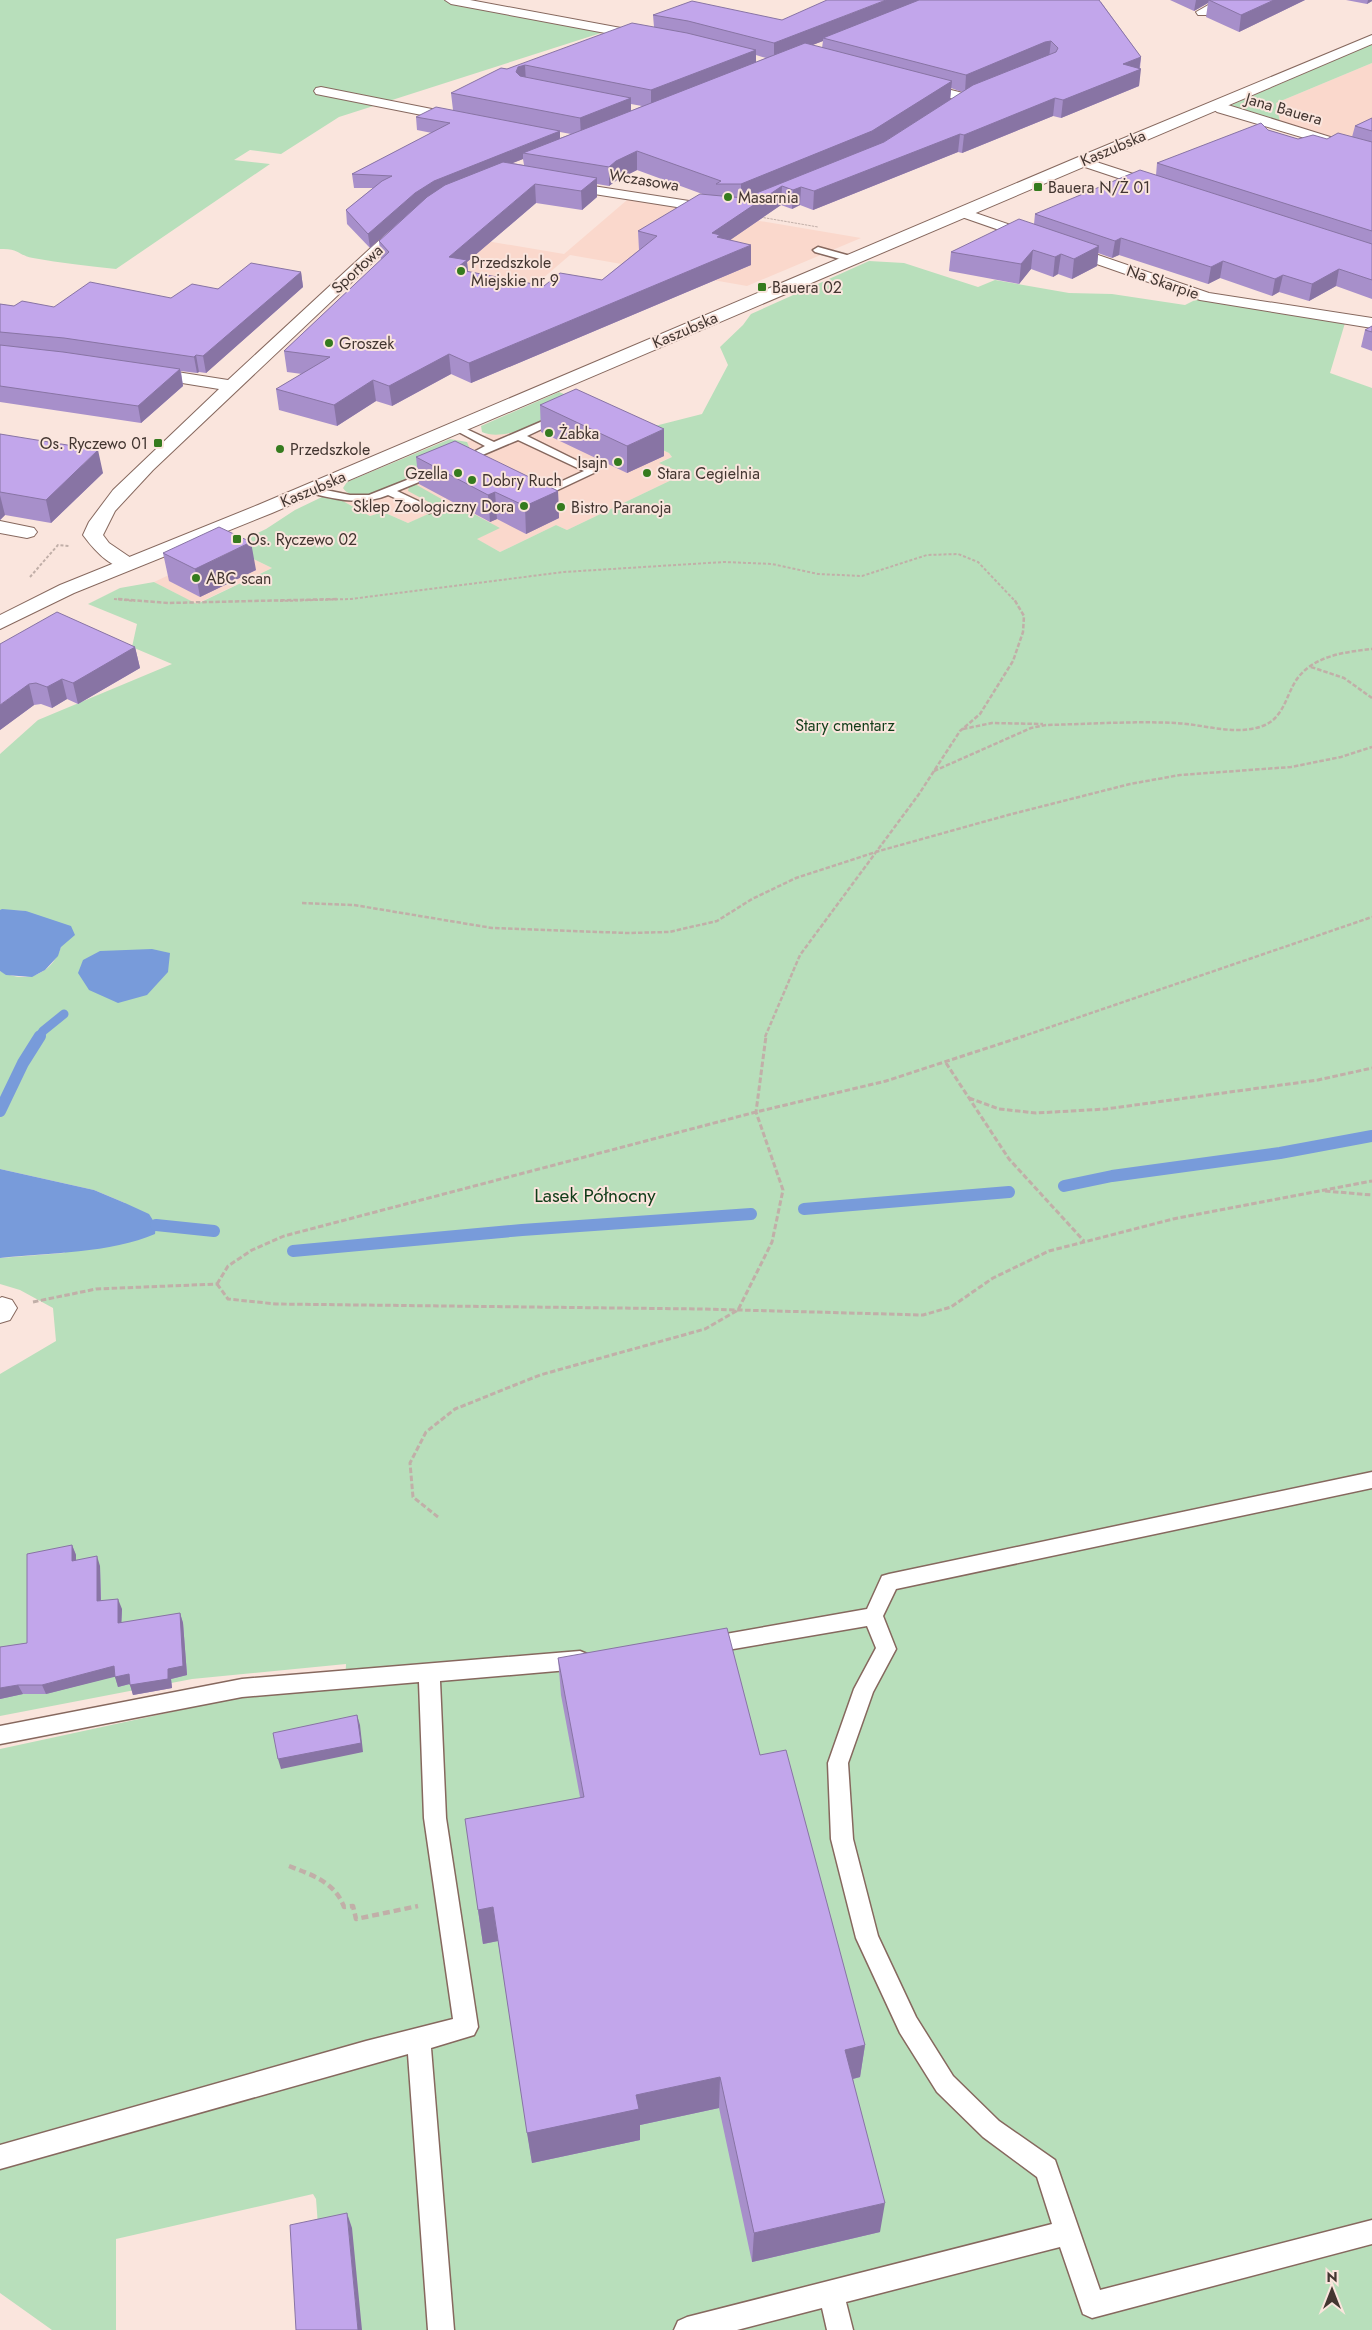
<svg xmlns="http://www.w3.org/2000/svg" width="1372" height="2330" font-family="Jost,sans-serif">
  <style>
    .built { fill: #fad8cc }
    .green { fill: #b8dfbb }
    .water { fill: #789bda }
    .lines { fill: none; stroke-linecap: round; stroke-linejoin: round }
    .stream-far1 { stroke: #789bda; stroke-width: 9 }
    .stream { stroke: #789bda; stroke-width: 12 }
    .service-casing { stroke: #86685e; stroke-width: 3 }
    .minor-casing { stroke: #86685e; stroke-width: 2 }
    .secondary-casing { stroke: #86685e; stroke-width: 2 }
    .path-far4 { stroke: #c1afa8; stroke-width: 1; stroke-dasharray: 2.5 1; stroke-linecap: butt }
    .path-far3 { stroke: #c1afa8; stroke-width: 2; stroke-dasharray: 3 2; stroke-linecap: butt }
    .path-far2 { stroke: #c1afa8; stroke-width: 2.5; stroke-dasharray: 4.5 2; stroke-linecap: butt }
    .path-far1 { stroke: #c1afa8; stroke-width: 3; stroke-dasharray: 5.5 2.5; stroke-linecap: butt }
    .path { stroke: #c1afa8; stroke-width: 4.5; stroke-dasharray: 7 4; stroke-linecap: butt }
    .service { fill: #fff; fill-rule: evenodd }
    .minor { fill: #fff; fill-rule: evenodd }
    .secondary { fill: #fff; fill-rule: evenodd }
    .wall { fill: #a78fca; fill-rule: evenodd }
    .shaded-wall { fill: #8874a4 }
    .building { fill: #c2a6eb; stroke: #8874a4 }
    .poi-dot { fill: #357b1e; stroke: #fae5dd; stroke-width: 2 }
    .labels { text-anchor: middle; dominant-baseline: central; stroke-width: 4; stroke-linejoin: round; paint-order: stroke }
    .far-street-label { font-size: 16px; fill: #433631; stroke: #fae5dd }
    .far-poi-label { font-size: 16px; fill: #433631; stroke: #fae5dd; text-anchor: start }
    .far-park-label { font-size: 16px; fill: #103c18; stroke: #fae5dd }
    .park-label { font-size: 19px; fill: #103c18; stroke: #fae5dd }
  </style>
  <rect width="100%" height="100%" fill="#fae5dd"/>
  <path class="built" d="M1372 63V148L1280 122 1276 103Z
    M627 200H635L861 238 747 286 570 255 500 315 415 229 564 254Z
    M564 403 669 453 672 457 660 462 684 474 567 530 556 525 500 552 476 539 500 527 425 516 408 523 383 512 370 516 341 500 467 442Z
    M229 547 272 568 196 604 154 582Z"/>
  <path class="green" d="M0 0H444L604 32 339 117 281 154 250 150 234 160 270 164 116 269C88 266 61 263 33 258 17 255 20 248 0 249Z
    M1372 44V63L1276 103 1280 122 1233 107 1231 105Z
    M869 261 904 263 978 287 995 280 1069 293 1112 294 1185 305 1197 299 1345 323 1330 373 1372 388V2330H326L316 2199 313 2194 116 2239V2330H52L0 2293V1749L255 1694 345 1687 346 1664 192 1679 0 1716V1374L56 1341 53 1308 20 1290 0 1284V1258L64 1253 125 1203 94 1190 0 1169V971C26 985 52 974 61 947L26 911 0 910V754L38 720 172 664 132 647 137 624 88 604 120 588 154 582 197 604 272 568 229 547 266 529 295 510 322 497 341 500 370 516 383 512 408 523 453 503 500 528 477 539 500 552 556 525 567 530 684 474 659 463 672 457 669 453 574 408C550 417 506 443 482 432L481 426 559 392 647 428 702 414 728 365 720 347 743 325 751 314Z
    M450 439 467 442 470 449C460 458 382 494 368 495 360 497 348 496 343 488L347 482Z
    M415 484 445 501 436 506 408 491 409 487Z"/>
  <path class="water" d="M2 909 26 911 71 926 75 935 61 947 58 956 45 970 32 977 6 975 0 971V910Z
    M152 949 170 953 168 972 147 995 118 1003 89 990 78 973 83 960 100 951Z
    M0 1169 94 1190 125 1203 149 1214 156 1225 155 1234C112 1253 47 1253 0 1258Z"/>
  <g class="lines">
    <path class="stream-far1" d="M39 1037 43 1031 64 1014"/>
    <path class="stream" d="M0 1111 23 1063 40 1036
      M1064 1186 1112 1176 1280 1153 1372 1136
      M804 1209 1009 1192
      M156 1225 214 1231
      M293 1251 522 1230 751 1214"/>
    <defs>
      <path id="service" d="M818 247 854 257 856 259 851 262 815 252 813 250Z
        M559 414 563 415V419L527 436 598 471 547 495 530 487 535 484 547 488 584 471 518 440 480 456 488 462 483 465 466 456 485 446 451 428 456 425 460 426 494 442Z
        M437 468 441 469V473L397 491 433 508V512L429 513 388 495C361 506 334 499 307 492L306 490 311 487 350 495H369Z
        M1372 1472V1488L896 1589 883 1616 896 1649 873 1692 848 1763 853 1839 878 1936 916 2017 953 2076 999 2121 1055 2160 1100 2290 1372 2220V2244L1092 2318 1083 2314 1060 2247 846 2302 853 2330H827L822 2308 737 2330H674L678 2321 687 2317 1052 2224 1037 2177 983 2137 937 2092 900 2033 856 1938 831 1839 828 1763 854 1689 876 1648 867 1626 710 1653 703 1650 700 1644 703 1638 867 1609 882 1576 889 1574Z
        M580 1651 587 1654 590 1660 587 1666 580 1669 440 1681 446 1818 478 2027 474 2035 431 2048 454 2330H428L408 2054 0 2169V2145L366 2041 453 2019 424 1818 419 1682 242 1697 0 1744V1726L242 1679Z"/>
      <path id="minor" d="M445 0H470L648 33 654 37 648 41 451 4Z
        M1211 0H1223L1220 9 1206 15H1198L1196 12 1210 4Z
        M915 81 971 95 973 98 966 102 910 88 908 85Z
        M321 87 462 115 469 119 462 123 316 94 314 91 316 88Z
        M1215 101 1372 150V158L1217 112 1208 105Z
        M1081 157 1167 185 1169 188 1167 191H1157L1076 164 1074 161Z
        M561 181 721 206 728 210 721 214 556 188 554 185Z
        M961 208 1209 293 1372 318V328L1200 300 956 215 954 212Z
        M406 219 411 220 413 223 411 226 153 470 115 511 103 535 109 543 134 560 137 564 134 568C114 573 94 550 83 535L89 522 113 490 219 389 139 376 137 372 139 368 145 367 228 380 401 220Z
        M0 521 34 528 37 532 34 536 27 538 0 533Z
        M2 1297 12 1300 17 1308 10 1320 0 1323V1298Z"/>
      <path id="secondary" d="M1372 35V44L272 513 74 593 0 629V615L60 585 258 505 1076 158Z"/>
    </defs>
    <use href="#service" class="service-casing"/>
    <use href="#minor" class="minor-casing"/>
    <use href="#secondary" class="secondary-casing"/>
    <path class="path-far4" d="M760 217 818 227"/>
    <path class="path-far3" d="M30 577 58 545 69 546
      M114 599 135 601
      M280 601 351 599 564 572 724 562 772 564 818 574 862 576 927 555 958 554 978 562 1015 601"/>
    <path class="path-far2" d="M118 599 168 603 338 599
      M1311 667 1344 678 1372 698
      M963 729 992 723 1043 724
      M934 771 1031 728 1046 725C1089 724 1132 721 1175 723 1204 724 1237 737 1265 725 1283 717 1286 697 1295 682 1311 656 1344 652 1372 649
      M302 903 354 905 492 928 627 933 669 932 717 921 752 899 796 878 879 851 1008 815 1130 784 1180 775 1291 767 1341 757 1372 747
      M765 1037 800 955 919 794 960 731 980 714 1013 661 1023 632 1024 616 1014 599
      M1021 1037 1372 917"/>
    <path class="path-far1" d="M946 1063 1009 1159 1084 1241
      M969 1098 999 1109 1036 1113 1106 1109 1318 1080 1372 1068
      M1325 1191 1372 1195
      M217 1284 228 1266 252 1250 284 1236 756 1112 886 1081 1024 1036
      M217 1284 228 1299 276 1304 702 1309 923 1315 951 1307 993 1278 1049 1251 1173 1219 1372 1181
      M33 1302 96 1289 217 1284
      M438 1517 413 1497 410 1463 426 1432 455 1409 540 1375 705 1329 738 1310 772 1242 783 1190 756 1112 766 1036"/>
    <path class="path" d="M289 1866C312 1875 335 1882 344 1907L353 1906 356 1919 418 1906"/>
    <use href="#service" class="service"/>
    <use href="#minor" class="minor"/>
    <use href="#secondary" class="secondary"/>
  </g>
  <path class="wall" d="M1170 0H1305L1239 32 1206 17 1208 3 1194 11Z
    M1346 0H1372V1L1367 4Z
    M1101 2 1141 57 1140 68 1139 86 1061 118 1053 116 962 153 958 152 813 210 800 205 792 209 781 205 730 240 751 265 471 383 451 374 392 406 376 401 337 426 279 410 276 389 302 374 287 372 284 351 381 260 379 241 396 224 370 248 347 224 346 210 373 188H354L352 174 432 133 417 130 416 117 453 110 451 93 507 69 654 27 653 15 782 20ZM823 41 822 48 812 45ZM756 55 766 58 756 62ZM951 88 959 91 963 92 950 100ZM631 104 642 106 631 111ZM560 132 571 134 560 138ZM523 159 524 165 512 163ZM637 170 705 195 638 231 639 250 602 280 544 286 468 272 467 262 536 203 582 210 597 197V184L609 186 617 180Z
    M1372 118V299L1336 286 1309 301 1279 292 1272 296 1220 278 1208 284 1119 255 1112 258 1098 253 1097 266 1072 279 1058 274 1053 277 1031 269 1019 284 949 271 951 252 1034 224 1035 214 1156 175 1157 163 1268 130 1298 139H1327L1352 137 1355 126Z
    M301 272 303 287 206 373 199 372 197 373 181 371 183 386 141 423 0 402V304L14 306 54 307 171 298Z
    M1372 326V351L1361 347 1365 330Z
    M540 405 664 456 627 473 541 432Z
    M0 434 103 473 51 523 5 515 0 520Z
    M416 457 558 491 559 518 526 534 497 519 490 522 419 484Z
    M163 553 256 570 200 597 169 581Z
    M38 622 135 647 140 668 78 704 67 699 52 708 41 704 34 705 0 730Z
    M72 1545 76 1555V1560L100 1566 101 1600 122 1609 121 1623 180 1613 183 1623 187 1675 171 1679 172 1688 133 1695 130 1684 118 1687 115 1676 46 1694H23L0 1699V1647L27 1643Z
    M558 1658 760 1755 865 2045 860 2077 853 2079 880 2232 752 2262 719 2108 640 2125V2140L532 2163 498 1941 483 1944 478 1910 580 1797 561 1695Z"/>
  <path class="shaded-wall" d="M886 0H927L823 38V41L774 60V43Z
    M1196 0H1209L1208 3 1194 11Z
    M1274 0H1305L1239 32 1241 15Z
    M1368 0H1372V1L1367 4Z
    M1051 41 1049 58 965 92 966 75 1045 42Z
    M756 50V67L651 108V90Z
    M1141 57 1139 70 1141 69 1139 86 1061 118 1063 100 1123 64Z
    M525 65 526 83 516 72 518 67Z
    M952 81 950 100 871 150 782 186 781 205 720 247 712 233 741 204V184Z
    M631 98V116L581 136 580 118Z
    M1055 98 1053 116 962 153 964 135Z
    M560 131V144L523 153V159L435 194 416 207 370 248 368 234 415 193 434 181Z
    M960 134 958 152 813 210 814 191Z
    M637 151V170L617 180 609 186V167L616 161Z
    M597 178V197L582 210 581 191Z
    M535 184 536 203 467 262 469 280 457 289 449 257Z
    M801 187 800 205 792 209 793 190Z
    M1121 238 1119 255 1112 258 1115 241Z
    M751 245V265L471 383 469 363Z
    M1099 246 1097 266 1072 279 1074 259Z
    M1033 250 1031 269 1019 284 1021 264Z
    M1061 254 1058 274 1053 277 1055 257Z
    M1223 261 1220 278 1208 284 1211 267Z
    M1339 269 1336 286 1309 301 1312 284Z
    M301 272 303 287 206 373 203 356Z
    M1283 275 1279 292 1272 296 1275 279Z
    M449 354 451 374 392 406 389 386Z
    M196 355 199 372 197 373 194 357Z
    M180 369 183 386 141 423 138 406Z
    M373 380 376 401 337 426 334 405Z
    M664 429V456L627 473V446Z
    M98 450 103 473 51 523 46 500Z
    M558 491 559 518 526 534 525 506Z
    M495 492 497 519 490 522 488 495Z
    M0 495 5 515 0 520Z
    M251 542 256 570 200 597 195 569Z
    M135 647 140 668 78 704 73 683Z
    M62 679 67 699 52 708 47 687Z
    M29 684 34 705 0 730V705Z
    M72 1545 76 1555V1571L72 1561Z
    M97 1556 100 1566 101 1610 97 1601Z
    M118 1599 122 1609 121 1633 118 1623Z
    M180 1613 183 1623 187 1675 171 1679 172 1688 133 1695 130 1685 168 1669Z
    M114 1666 118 1676 46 1694 42 1685Z
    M129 1674 133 1683 118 1687 115 1677Z
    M18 1685 23 1694 0 1699V1688Z
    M357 1715 360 1725 363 1752 281 1769 278 1759Z
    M493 1907 498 1941 483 1944 478 1910Z
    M865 2045 860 2077 841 2082 845 2050Z
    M720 2077 719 2108 640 2125V2140L532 2163 527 2133 636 2095Z
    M885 2203 880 2232 752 2262 754 2233Z
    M347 2213 352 2228 362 2330H358Z"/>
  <path class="building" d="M827 0H886L774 43 688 21 653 15 692 1 782 20Z
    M919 0H1099L1141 57 1123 64 1141 69 1063 100 1055 98 964 135 960 134 814 191 801 187 793 190 782 186 712 233 720 235 717 237 751 245 469 363 449 354 389 386 373 380 334 405 276 389 330 357 284 351 389 252 379 241 427 197 445 185 503 162 597 178 581 191 535 184 449 257 467 260 455 269 544 286 560 273 602 280 657 236 638 231 700 194 744 198 884 142 973 85 1056 52 1058 48 1051 41 1045 42 966 75 823 38Z
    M1209 0H1274L1241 15Z
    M632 23 687 33 756 50 651 90 525 65 518 67 516 72 520 76 631 98 580 118 451 93 501 68 507 69Z
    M805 43 952 81 872 131 741 184H716L721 181 637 151 616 161 609 167 523 153Z
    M436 107 560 131 434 181 415 193 368 234 346 210 382 181 392 176 352 174 450 123 416 117Z
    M1372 118V131L1355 126Z
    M1261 123 1268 130 1298 139 1313 135 1327 139 1338 133 1372 142V231L1157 163Z
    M1140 170 1372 244V280L1339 269 1312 284 1283 275 1275 279 1223 261 1211 267 1121 238 1115 241 1035 214Z
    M1019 219 1099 246 1074 259 1061 254 1055 257 1033 250 1021 264 951 252Z
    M251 263 301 272 203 356 196 355 194 357 64 338 0 332V304L14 306 22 301 54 307 90 282 171 298 192 284 218 289Z
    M1372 326V332L1365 330Z
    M0 345 63 352 180 369 138 406 0 386Z
    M576 389 664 429 627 446 540 405Z
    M0 434 98 450 46 500 0 492Z
    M455 441 558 491 525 506 495 492 488 495 416 457Z
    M219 527 251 542 195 569 163 553Z
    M57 612 135 647 73 683 62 679 47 687 36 683 29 684 0 705V644Z
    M72 1545V1561L97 1556V1601L118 1599V1623L180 1613 183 1666 168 1669V1679L130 1685 129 1674 115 1677 114 1666 42 1685H18L0 1688V1647L27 1643V1554Z
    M727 1628 760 1755 786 1750 865 2045 845 2050 885 2203 754 2233 720 2077 636 2095 639 2109 527 2133 493 1907 478 1910 465 1819 584 1797 558 1658Z
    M357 1715 361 1743 278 1759 273 1733Z
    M347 2213 358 2330H296L290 2225Z"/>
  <g class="poi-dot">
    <rect x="1033" y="182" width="10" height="10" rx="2.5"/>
    <circle cx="728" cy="197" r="5"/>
    <circle cx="461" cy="271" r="5"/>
    <rect x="757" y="282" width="10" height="10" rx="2.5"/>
    <circle cx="329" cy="343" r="5"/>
    <circle cx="549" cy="433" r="5"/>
    <rect x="153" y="438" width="10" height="10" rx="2.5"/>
    <circle cx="280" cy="449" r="5"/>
    <circle cx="618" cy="462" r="5"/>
    <circle cx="458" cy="473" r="5"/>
    <circle cx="647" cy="473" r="5"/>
    <circle cx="472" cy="480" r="5"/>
    <circle cx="524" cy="506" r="5"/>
    <circle cx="561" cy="507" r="5"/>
    <rect x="232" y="534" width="10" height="10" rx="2.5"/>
    <circle cx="196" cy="578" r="5"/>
  </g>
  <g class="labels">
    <g class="far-street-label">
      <text transform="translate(1284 109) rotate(16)">Jana Bauera</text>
      <text transform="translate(1113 148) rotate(-23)">Kaszubska</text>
      <text transform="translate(644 180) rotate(9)">Wczasowa</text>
      <text transform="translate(357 269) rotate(-43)">Sportowa</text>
      <text transform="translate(1163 282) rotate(19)">Na Skarpie</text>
      <text transform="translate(685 330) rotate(-23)">Kaszubska</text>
      <text transform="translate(313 489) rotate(-23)">Kaszubska</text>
    </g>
    <g class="far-poi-label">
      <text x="1048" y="187">Bauera N/Ż 01</text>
      <text x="738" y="197">Masarnia</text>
      <text x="471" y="262">Przedszkole<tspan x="471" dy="18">Miejskie nr 9</tspan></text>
      <text x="772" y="287">Bauera 02</text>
      <text x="339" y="343">Groszek</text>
      <text x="559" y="433">Żabka</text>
      <text x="148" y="443" text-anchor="end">Os. Ryczewo 01</text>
      <text x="290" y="449">Przedszkole</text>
      <text x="608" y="462" text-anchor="end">Isajn</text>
      <text x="448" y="473" text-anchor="end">Gzella</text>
      <text x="657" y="473">Stara Cegielnia</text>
      <text x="482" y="480">Dobry Ruch</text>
      <text x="514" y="506" text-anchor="end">Sklep Zoologiczny Dora</text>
      <text x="571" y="507">Bistro Paranoja</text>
      <text x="247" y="539">Os. Ryczewo 02</text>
      <text x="206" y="578">ABC scan</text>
    </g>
    <g class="far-park-label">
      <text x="845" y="725">Stary cmentarz</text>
    </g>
    <g class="park-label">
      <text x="595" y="1195">Lasek Północny</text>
    </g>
  </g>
  <g transform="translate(1332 2290)" stroke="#fae5dd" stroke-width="4" paint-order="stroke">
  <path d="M0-4L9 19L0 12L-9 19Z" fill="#433631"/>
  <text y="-8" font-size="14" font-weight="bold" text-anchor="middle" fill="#433631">N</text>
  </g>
</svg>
